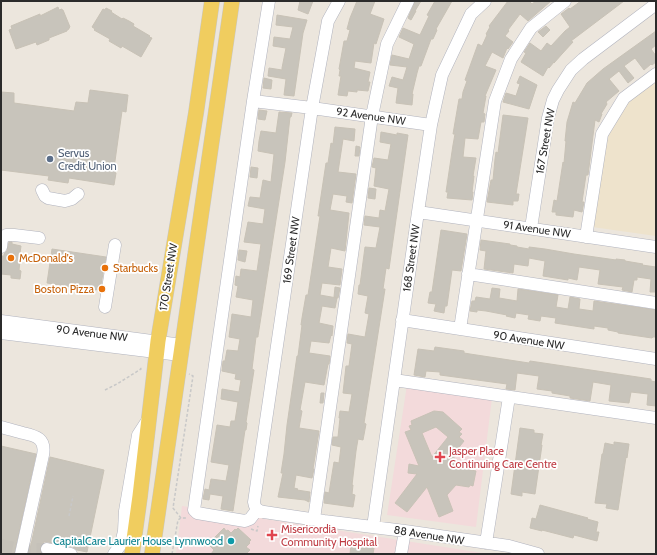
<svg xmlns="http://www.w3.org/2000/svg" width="657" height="555" font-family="Cabin,sans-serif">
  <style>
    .education { fill: #eee3cc }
    .medical { fill: #f3dadb }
    .building { fill: #c8c4bb; stroke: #c8c2b6; fill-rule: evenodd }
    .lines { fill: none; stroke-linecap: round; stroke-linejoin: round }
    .minor-tunnel { stroke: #c5c1b9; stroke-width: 12; stroke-dasharray: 12 6; stroke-linecap: butt }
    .minor-casing { stroke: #b1b3be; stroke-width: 13 }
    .major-casing { stroke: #c8c8c8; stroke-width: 16 }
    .path { stroke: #c8c8c8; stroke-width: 1.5; stroke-dasharray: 3 2; stroke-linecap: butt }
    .minor { stroke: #fff; stroke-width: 12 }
    .major { stroke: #f0cd5f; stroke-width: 15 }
    .service-dot { fill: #5c6f8a; stroke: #fff; stroke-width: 1.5 }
    .food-dot { fill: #e8710a; stroke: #fff; stroke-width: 1.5 }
    .health-dot { fill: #e0444e; stroke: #fff; stroke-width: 1.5 }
    .culture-dot { fill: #0f9aa8; stroke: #fff; stroke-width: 1.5 }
    .labels { text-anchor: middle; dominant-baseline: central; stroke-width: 3.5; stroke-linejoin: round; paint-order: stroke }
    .street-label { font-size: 11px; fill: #2b2b2b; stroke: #fff }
    .service-label { font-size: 11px; fill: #4e5e75; stroke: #fff; text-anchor: start }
    .food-label { font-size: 11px; fill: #c56008; stroke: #fff; text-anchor: start }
    .health-label { font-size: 11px; fill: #be3a42; stroke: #fff; text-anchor: start }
    .culture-label { font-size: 11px; fill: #0d838f; stroke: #fff; text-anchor: end }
  </style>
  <rect width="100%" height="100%" fill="#ece6dd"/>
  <path class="education" d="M656 81V236L592 227 607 134 628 102Z"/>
  <path class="medical" d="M407 385 492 398 476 527 387 515Z
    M182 506 489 554H176Z"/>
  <path class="building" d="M300 1H313L308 14 298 10Z
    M357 1H375L370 14 384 19 376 44 374 43 371 63 355 61 354 68 370 72 368 82H370L368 91 357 90V92L348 91 347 96 338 95 341 76H339L340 70 339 69 344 41H347L350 30 347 29 350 18Z
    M415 1H421L415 11H416L411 20 408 18Z
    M435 1H452L436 29 437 30 433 39H431L421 66H419L417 73 412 94H413L412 105 396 103 398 88 389 86 392 77 403 80 407 67 390 65 392 55 409 59 414 44 399 37 403 28 420 35 429 16 427 15Z
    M508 1H529L532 4 536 1H551L528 21 520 14 508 30 509 31 505 36 513 42 508 49 507 48 503 58 492 52 485 66 496 70 485 96H486L483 113 485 114 484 122H481L478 139 465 138 463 157 476 158 473 176H474L472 192H473L472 200 447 198 448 192H446L453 145 455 134H453L459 99H462L463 92 467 81 465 80 478 44 482 46 487 35 486 34 490 27 489 26Z
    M581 1H624L571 41 573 42 562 54 554 63V62L549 68 548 67 543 76 521 62 526 53 524 52 530 43 541 51 547 43 551 46 565 31 570 27 561 14 569 8 570 9Z
    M58 7 59 10 62 9V10H63L70 27 69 28V29L67 30V31L49 38V40L37 45 36 42 16 49 9 30 12 29 11 26 40 14V16Z
    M106 8 112 11 111 12 122 19 123 18 129 21 134 24 133 26 150 36 149 37 152 38 141 57 122 46 121 48 109 41 110 39 94 30 95 29 92 27 103 9 105 10Z
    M277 15 307 20 303 33 294 96 284 95 286 79 268 76 269 68 282 70V68L286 48 273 46 274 37 290 39 293 27 276 25Z
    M546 26 550 30 543 37 538 32Z
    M656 31V45L651 49 656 56V62L652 65 651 64 644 70 635 58 624 66 634 78 628 83 619 71 609 79 619 91 606 102 607 104 601 114H602L599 122 595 120 588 175H586L582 202H584L582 212 574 210 573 217 556 215V212H552L554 200 557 201 563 162 564 163 566 141H565L567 122 573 102 575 103 587 83 603 69Z
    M520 76 537 85 529 109 503 102 506 93 516 96 520 84 517 83Z
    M264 78 272 80 271 89 263 88Z
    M90 90 128 95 126 112 122 111 114 168 116 169 115 173H116L114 185 69 178 68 183 48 180 49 176 1 170V92L14 93V103L74 111 76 102 88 103Z
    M259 110 267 111 265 120 258 119Z
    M279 112 292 113 291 117H290L285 162 258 336V337H256L252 369 254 370 246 422 247 423 246 430H245L233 511 221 509 223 496 210 494 209 500 203 499 205 489 209 490 211 479 226 481 229 465 211 462 217 425 230 427 231 421H235L238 402 221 399 222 389 239 392 241 380 235 379 236 374 222 371 223 361H225L227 350 238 351 240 339 229 337 232 314 251 317 253 300 236 297 238 286 235 285 236 276 240 277 241 269 257 271 261 244 244 242 248 222 263 224 265 209 248 206 250 197 260 198 263 180 271 182 274 154 258 151 259 141 261 131 276 133Z
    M503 115 528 118 516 194H519L518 201H513V205L487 202 491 180H493L495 159 496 152 498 153Z
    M335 127 355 129 354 141 343 139 338 172 356 174 352 203 346 202 347 196 333 194 330 210 349 213 345 251 331 248 328 267 342 269 340 285 322 283 320 295 337 298 335 308 322 306 319 323 333 326 332 336 331 335 329 343 311 341 309 353 330 356 329 364H328L324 385 305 382 300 410 302 411 299 428 319 431 313 469H314L312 478 296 475 294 488 298 489 297 490 310 492 309 502 305 500 278 497 283 473H281L284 454 287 425 297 356H298L302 325H301L302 318 306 295H308L320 216H318L326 163H328L331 143 333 144Z
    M381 132 397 135V133L408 135 389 269 386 268 383 289H385L364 423 366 424 363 440 358 439 356 451 352 485H353L352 494 355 495 353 507 324 503 325 492 329 493 334 462 339 463 341 447 332 445 333 437H338L340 418H339L340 411 349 412 352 394 343 393 346 366H349L352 344 347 343 348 334 365 337 369 314 365 313 368 296 358 294 359 285H360L365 247 376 248 380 227 364 225 365 216 379 218 380 210 385 211 389 189 374 186 376 168 372 167 374 158 388 160 391 144 380 142Z
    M356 146 360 147 359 156H355Z
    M251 167 258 168 257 178 250 177Z
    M369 188 376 189 375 199 368 198Z
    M441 230 467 234 461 271 452 270 447 306H445L444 313 434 311 436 304 428 303 430 292H432Z
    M481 240 510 244V245L517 246V247L529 249V247L545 249 574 254 616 260V259L625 260V261L643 264 642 265 656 267V292H650L651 279 637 277V280H634L632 292 622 290 623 287 598 284 600 270 579 267 577 280 568 278V280L543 276 545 261 529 258 528 266 514 264 513 273 484 269 486 251 480 250Z
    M9 242H12V244L21 246 19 260 20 261 19 270 21 271 20 279 11 278V275L1 274 2 256H4V254L7 251Z
    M52 249 106 257 100 290 86 289H85L47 283Z
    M239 250 247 251 245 262 238 260Z
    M335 287 340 288 338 298 334 297Z
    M492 288 500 289 499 298 517 301 518 289 558 295 556 307 568 309 570 297 580 299 579 309 593 311 594 301 656 310V337H653L652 338 618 333V332L608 330V328L594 326V329L555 323 556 318 541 316 540 321 528 319 529 315 516 313 515 318 506 316 507 315 486 311 477 310V312L470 311 472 301H475L476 297 490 299Z
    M435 347 464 351V353L470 354 529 363 530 361 651 379V381L656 382V406L647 405 648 394 631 392 629 403 609 401 611 385 593 382 590 401 570 398V396L552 393V391L537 389 539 376 517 373 515 390 506 389 507 384 440 375V372L426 371 425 377 414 375 418 349 434 351Z
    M321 393H324L323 403H320Z
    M434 411 443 412 462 429 459 432 462 434 459 437 464 441 453 455 457 465 466 466V469L476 471 473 486 470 485 469 487 456 485 447 495 453 511 439 517 427 487 407 512 395 503 417 474 408 473 409 464 419 466 405 432 411 430 409 426 412 425 411 421ZM436 427 448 437 432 457 422 433Z
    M520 428 534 430V433L543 434 541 445H542L535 494 522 492V496L511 494Z
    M614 442 629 444 627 458 626 457 618 510 606 508 607 504 595 503 602 454H603L605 443 614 445Z
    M1 446 36 454 14 554H1Z
    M50 457 104 470 87 552 77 550 73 547 48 542H44L41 544 40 548V551L42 554H29Z
    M540 505 588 518 587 519 598 522 596 532H599L597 541 574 535 573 538 542 530V531L530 528 532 518 536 519Z
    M224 528 226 531 228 530 231 533 235 529 236 530 238 528 251 540 249 542 250 543 246 547 250 550 246 554H211L214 550 210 546 211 545 209 543Z
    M351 544 374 548 373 554H350Z"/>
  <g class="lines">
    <path class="minor-tunnel" d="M1 545 19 549H47"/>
    <defs>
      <path id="minor" d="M339 1 328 21 312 108 254 502C255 509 258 511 264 512L324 521 405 531 509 546 538 554
        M253 101 312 108 431 125
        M42 190 45 196 48 198 65 201 72 199 78 194
        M418 212 656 247
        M531 228 548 118 553 100 558 90 571 70 583 59 656 4
        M586 237 602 134 624 98 656 74
        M1 247 2 239 6 235H14L39 238
        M468 274 656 303
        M105 307 115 245
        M402 320 656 359
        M1 321 182 345
        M460 329 495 101 511 59 531 28 565 1
        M1 333 180 355
        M394 380 656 418
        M1 427C8 429 16 431 23 433 37 436 46 439 43 455L21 554
        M257 510 250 519 245 521 197 513 194 510 253 101 269 1
        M314 519 372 116 387 44 408 1
        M373 527 418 212 431 125 442 75 471 14 485 1
        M486 543 509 397
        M47 549 71 554
        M114 554 121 544 124 531 125 511 138 435 149 418
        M401 554 405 531"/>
      <path id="major" d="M132 554 140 496 158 341 196 113 212 1
        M152 554 232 1"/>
    </defs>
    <use href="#minor" class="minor-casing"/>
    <use href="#major" class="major-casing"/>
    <path class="path" d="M105 390 117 384 141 369 140 367H141
      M69 516 73 496
      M181 518 173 508 193 376 189 374
      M251 529 257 531 258 526
      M172 554 178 520 181 518H187"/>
    <use href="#minor" class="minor"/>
    <use href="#major" class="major"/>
  </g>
  <circle class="service-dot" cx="50" cy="159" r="4"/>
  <g class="food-dot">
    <circle cx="11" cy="258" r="4"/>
    <circle cx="105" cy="268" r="4"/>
    <circle cx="102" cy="289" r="4"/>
  </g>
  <g class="health-dot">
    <path d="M438 451h4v4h4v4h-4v4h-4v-4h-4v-4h4z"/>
    <path d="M270 529h4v4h4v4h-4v4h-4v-4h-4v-4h4z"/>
  </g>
  <circle class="culture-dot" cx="231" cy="541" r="4"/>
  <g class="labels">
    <g class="street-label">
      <text transform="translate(371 116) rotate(8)">92 Avenue NW</text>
      <text transform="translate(545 141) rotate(-80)">167 Street NW</text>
      <text transform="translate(537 229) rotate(8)">91 Avenue NW</text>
      <text transform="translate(291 250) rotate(-82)">169 Street NW</text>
      <text transform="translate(411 258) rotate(-82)">168 Street NW</text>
      <text transform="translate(168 277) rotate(-81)">170 Street NW</text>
      <text transform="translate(92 333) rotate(7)">90 Avenue NW</text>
      <text transform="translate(529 340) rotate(9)">90 Avenue NW</text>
      <text transform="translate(429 535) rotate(9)">88 Avenue NW</text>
    </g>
    <g class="service-label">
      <text x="58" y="153">Servus<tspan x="58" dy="13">Credit Union</tspan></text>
    </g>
    <g class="food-label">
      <text x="19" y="258">McDonald's</text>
      <text x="113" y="268">Starbucks</text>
      <text x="94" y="289" text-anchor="end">Boston Pizza</text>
    </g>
    <g class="health-label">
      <text x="449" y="451">Jasper Place<tspan x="449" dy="13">Continuing Care Centre</tspan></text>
      <text x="281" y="529">Misericordia<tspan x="281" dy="13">Community Hospital</tspan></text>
    </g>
    <g class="culture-label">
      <text x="223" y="541">CapitalCare Laurier House Lynnwood</text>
    </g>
  </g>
  <rect width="657" height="555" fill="none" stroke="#2b2b2b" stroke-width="4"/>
</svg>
